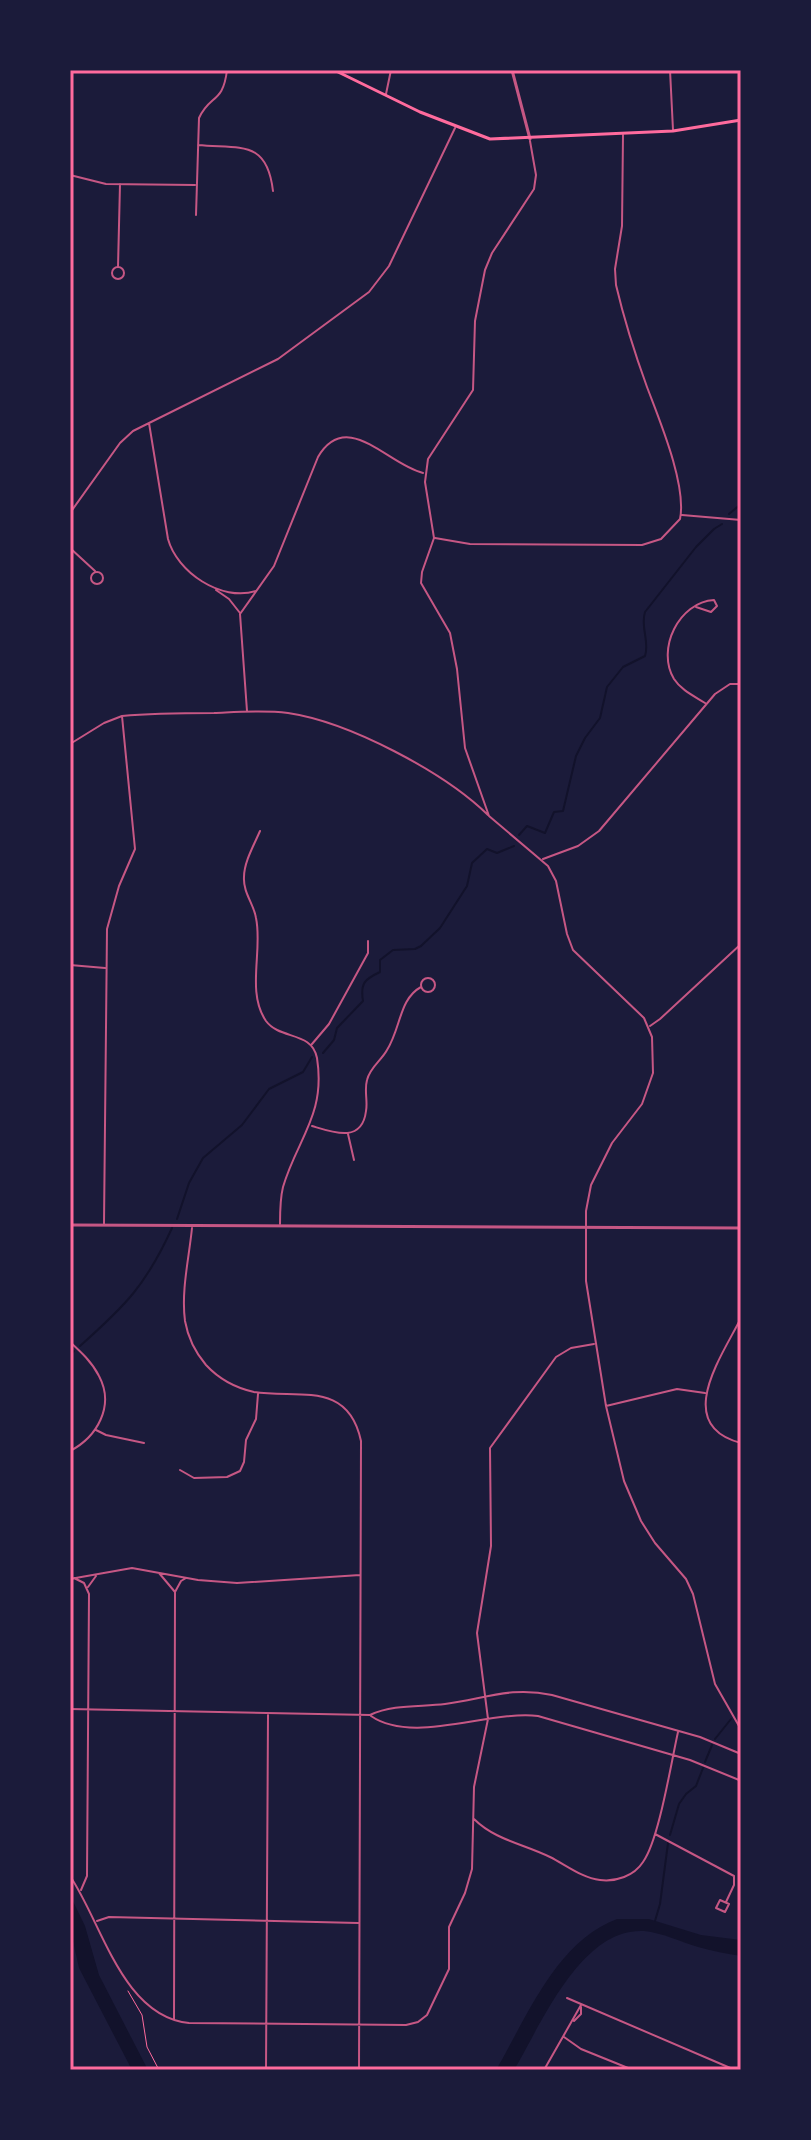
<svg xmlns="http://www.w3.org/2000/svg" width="811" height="2140" font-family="'Open Sans',sans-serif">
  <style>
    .water { fill: #12122b }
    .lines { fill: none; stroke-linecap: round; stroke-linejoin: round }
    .stream { stroke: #12122b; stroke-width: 2 }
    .path { stroke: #ff6b9d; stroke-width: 1 }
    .minor { stroke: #c65784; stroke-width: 2 }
    .tertiary { stroke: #c65784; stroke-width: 3 }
    .secondary { stroke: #ff6b9d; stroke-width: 3 }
    .neatline { fill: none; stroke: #ff6b9d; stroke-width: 3 }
  </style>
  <rect width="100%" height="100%" fill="#1b1b3a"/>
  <path class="water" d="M70 1895 85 1926 99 1975 148 2070H132L79 1968 70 1928Z
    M617 1919H649L701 1935 741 1940V1956C727 1954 712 1951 698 1947 681 1942 663 1933 644 1931 581 1927 541 2025 514 2070H496C527 2017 556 1942 617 1919Z"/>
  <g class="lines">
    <path class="stream" d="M729 514 741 504
      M519 835 527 826 545 833 554 812 563 811 576 756 585 738 600 718 607 687 623 667 645 656C650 641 640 628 645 612L696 547 714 529 722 524
      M323 1053 334 1040 337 1028 363 1001C360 983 365 979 380 972V960L393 950 415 949 421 946 440 928 467 886 472 863 487 849 497 853 514 846
      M177 1219 189 1183 203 1158 242 1125 269 1089 303 1072 312 1057
      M80 1346C126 1305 146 1285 172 1228
      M70 1355 74 1351
      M738 1713 741 1709
      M715 1739 731 1719
      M705 1762 712 1745
      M670 1835 679 1804 686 1794 696 1786 703 1768
      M655 1921 660 1904 668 1843"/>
    <path class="path" d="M128 1991 142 2015 147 2047 159 2070"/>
    <path class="minor" d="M670 70 673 130
      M386 94 391 70
      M530 141 536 175 534 189 492 253 485 270 475 321 473 390 428 459 425 482 434 538 422 572 421 583 450 633 457 669 465 748 489 816 548 866 556 881 567 934 573 950 644 1018 652 1037 653 1073 642 1104 612 1143 591 1185 586 1211V1281L606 1406 624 1481 641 1521 655 1543 686 1579 693 1594 715 1684 739 1726 741 1781
      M198 145C240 149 267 139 273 191
      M70 175 106 184 195 185
      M196 215 199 118C210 94 223 104 227 70
      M118 267 120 184
      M112 273a6 6 0 1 1 12 0a6 6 0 1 1-12 0Z
      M149 423 168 539C177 572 221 602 256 591
      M70 513 120 443 133 431 278 359 369 292 389 266 455 128
      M682 515 741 520
      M435 538 470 544 642 545 661 539 680 519C687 485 659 419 647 387 635 354 624 319 616 285L615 269 622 226 623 135
      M70 548 95 571
      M91 578a6 6 0 1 1 12 0a6 6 0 1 1-12 0Z
      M216 590 229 599 240 613
      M696 607 711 612 717 606 714 600C679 602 656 649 674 679 681 690 694 696 705 703
      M240 614 274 566 318 457C347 408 388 465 423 473
      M240 614 247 711
      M70 744 104 723 122 716C153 713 183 713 214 713 238 712 263 710 288 713 349 722 444 772 488 815
      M260 831C254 845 244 862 244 877 243 893 254 904 256 918 263 950 246 992 266 1021 280 1040 312 1031 317 1058 326 1115 297 1139 283 1187 280 1199 280 1211 280 1224
      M543 859 578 846 599 831 715 694 730 684H741
      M70 965 105 968
      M421 985a7 7 0 1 1 14 0a7 7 0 1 1-14 0Z
      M650 1026 660 1019 741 944
      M312 1044 329 1024 368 953V941
      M312 1126C332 1132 362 1144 366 1111 368 1101 364 1091 367 1080 370 1067 381 1061 387 1050 401 1028 399 999 421 987
      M348 1134 354 1160
      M104 1224 107 929 119 886 135 849 122 716
      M192 1228C189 1258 181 1291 185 1321 188 1338 195 1352 206 1365 219 1379 236 1388 254 1392 298 1399 348 1380 361 1441L359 2070
      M741 1318C722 1356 672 1425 741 1443
      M70 1342C81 1352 92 1362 99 1376 115 1406 97 1437 70 1451
      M606 1406 677 1389 705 1393
      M96 1430 106 1435 144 1443
      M180 1470 194 1478 227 1477 240 1471 244 1462 246 1440 256 1419 258 1394
      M159 1573 175 1592
      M74 1578 84 1583 89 1594 87 1876 81 1890
      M70 1579 132 1568 198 1580 237 1583 360 1575
      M88 1587 96 1576
      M70 1709 370 1715C393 1704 421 1707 445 1704 484 1699 511 1686 552 1695L700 1737 741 1754
      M371 1716C413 1745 489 1710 538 1716L690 1760 739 1780
      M474 1819C495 1840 524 1844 550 1857 566 1865 582 1878 600 1880 616 1882 634 1876 643 1862 659 1840 671 1763 678 1732
      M655 1834 734 1876V1885L726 1902
      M70 1876C102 1923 122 2016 189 2023L406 2025 418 2022 427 2015 449 1969V1927L465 1893 472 1869 474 1787 488 1719 477 1633 491 1546 490 1448 556 1357 571 1348 594 1344
      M720 1900 729 1904 725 1912 716 1908Z
      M97 1921 109 1917 358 1923
      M567 1998 735 2070
      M174 2019 175 1592 181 1581 186 1578
      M574 2021 581 2014V2007
      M564 2037 581 2049 633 2070
      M266 2070 268 1715
      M544 2070 581 2005"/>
    <path class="tertiary" d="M512 70 530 139
      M70 1225 741 1228"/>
    <path class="secondary" d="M334 70 420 112 490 139 673 131 741 120"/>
  </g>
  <rect width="811" height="2140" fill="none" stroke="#1b1b3a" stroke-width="144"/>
  <rect x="72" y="72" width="667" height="1996" class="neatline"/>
</svg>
